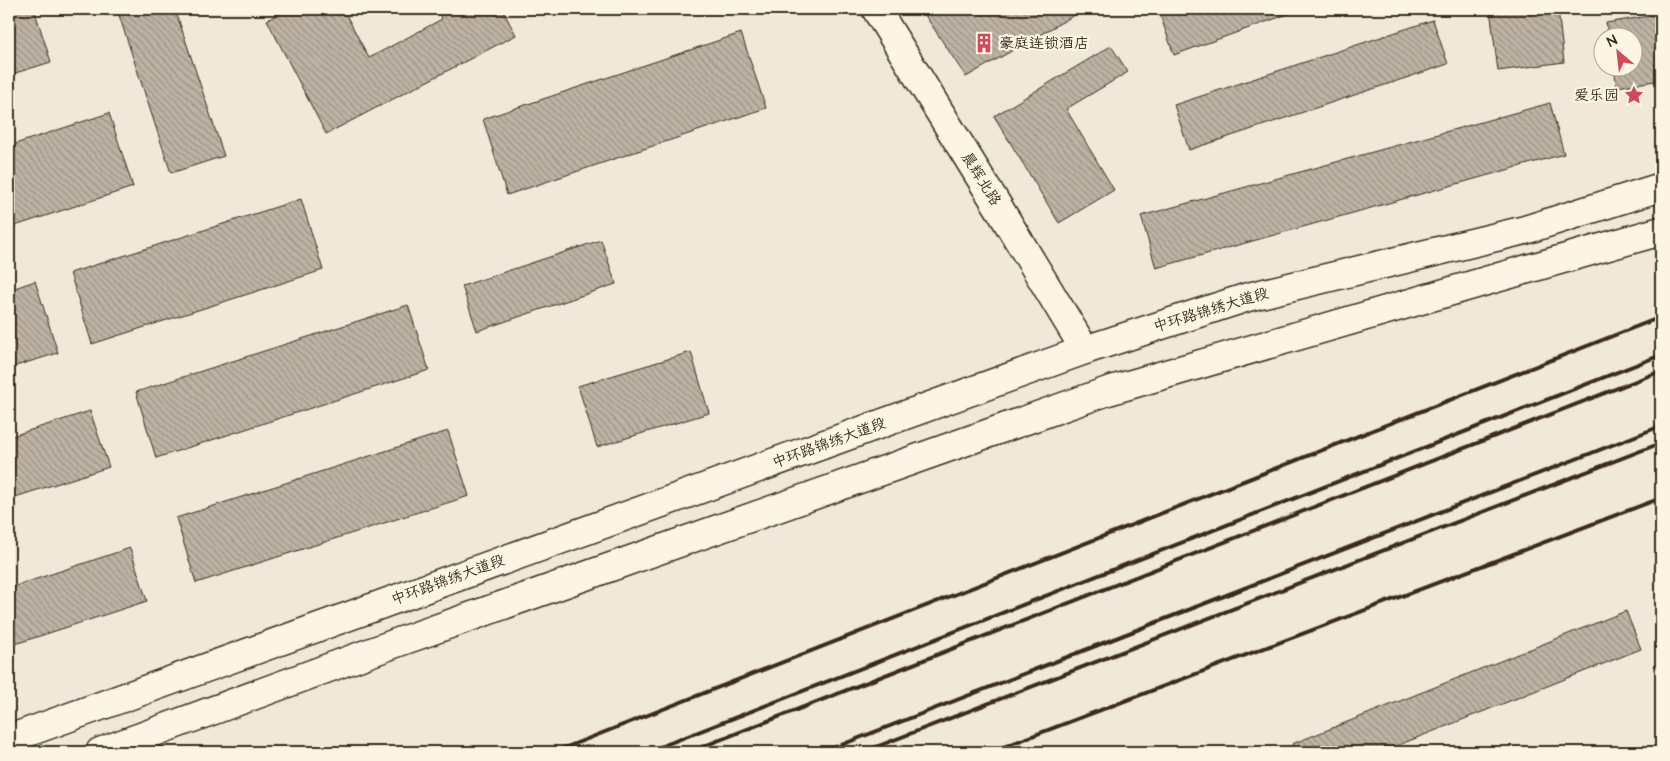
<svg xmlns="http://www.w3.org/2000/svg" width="1670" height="761" font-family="'Architects Daughter','LXGW WenKai TC',sans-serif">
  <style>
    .building { fill: url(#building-back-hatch); stroke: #3b2a1e }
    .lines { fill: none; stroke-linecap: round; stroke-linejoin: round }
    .tertiary-casing { stroke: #3b2a1e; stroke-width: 31 }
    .primary-casing { stroke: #3b2a1e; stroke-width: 31 }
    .tertiary { stroke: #fcf5e5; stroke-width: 28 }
    .primary { stroke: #fcf5e5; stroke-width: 28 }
    .rail { stroke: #3b2a1e; stroke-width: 4 }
    .labels { text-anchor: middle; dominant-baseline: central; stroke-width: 4.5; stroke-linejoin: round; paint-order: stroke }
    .poi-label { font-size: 15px; fill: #3b2a1e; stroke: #fcf5e5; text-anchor: start }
    .street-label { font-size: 15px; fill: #3b2a1e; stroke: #fcf5e5 }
  </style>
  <defs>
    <pattern id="building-back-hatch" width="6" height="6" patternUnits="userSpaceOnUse" patternTransform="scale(1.25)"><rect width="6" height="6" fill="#beb3a4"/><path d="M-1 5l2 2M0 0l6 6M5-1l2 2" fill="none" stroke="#9c9285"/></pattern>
  </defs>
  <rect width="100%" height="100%" fill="#f0e9d9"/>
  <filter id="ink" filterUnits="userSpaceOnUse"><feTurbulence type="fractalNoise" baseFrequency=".02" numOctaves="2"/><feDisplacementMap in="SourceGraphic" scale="10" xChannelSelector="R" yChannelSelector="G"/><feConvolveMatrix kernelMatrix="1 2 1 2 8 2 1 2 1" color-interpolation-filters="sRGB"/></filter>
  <g filter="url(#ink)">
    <path class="building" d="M9 9H34L51 62 9 75Z
      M117 9H175L224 156 171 173Z
      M288 9H343L369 58 442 19 437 9H502L516 35 326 134 267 20Z
      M921 9H1085L966 77Z
      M1158 9H1302L1174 55Z
      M1490 9H1558L1564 62 1498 71Z
      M1661 14V80L1617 87 1614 68H1632V38H1609L1606 23Z
      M1433 20 1448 64 1189 150 1174 105Z
      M741 33 766 108 507 195 483 119Z
      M1111 46 1128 72 1066 109 1114 190 1059 223 994 116Z
      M1550 103 1564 154 1156 268 1141 216Z
      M109 113 133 187 9 228V146Z
      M301 199 323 270 92 344 70 273Z
      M601 240 616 284 477 331 462 286Z
      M35 281 58 353 9 368V290Z
      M408 305 429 370 156 458 136 392Z
      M691 352 709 413 597 447 578 386Z
      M90 411 109 467 9 499V437Z
      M448 431 469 496 196 583 176 518Z
      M130 548 147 601 9 646V588Z
      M1626 611 1641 649 1381 752H1296L1292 744Z
      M1658 617H1661V635Z
      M1620 747 1622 752H1606Z"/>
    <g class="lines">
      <defs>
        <path id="tertiary" d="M876 9 999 208 1085 350"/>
        <path id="primary" d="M9 739 1085 350 1248 297 1525 230 1661 187
          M100 752 396 643 1108 391 1517 272 1661 231"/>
      </defs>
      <use href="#tertiary" class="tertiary-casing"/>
      <use href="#primary" class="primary-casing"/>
      <use href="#tertiary" class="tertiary"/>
      <use href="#primary" class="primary"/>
      <path class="rail" d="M554 752 1661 317
        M647 752 1661 355
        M689 752 1661 371
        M823 752 1661 426
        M863 752 1661 443
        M990 752 1661 498"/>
    </g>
  </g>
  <defs>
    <symbol id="building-bare" viewBox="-9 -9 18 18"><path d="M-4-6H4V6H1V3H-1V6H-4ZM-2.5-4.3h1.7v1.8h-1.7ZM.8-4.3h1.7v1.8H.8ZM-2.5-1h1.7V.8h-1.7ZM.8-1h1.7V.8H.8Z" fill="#d1495b" stroke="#fcf5e5" stroke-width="2.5" paint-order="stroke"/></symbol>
    <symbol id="sight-bare" viewBox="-9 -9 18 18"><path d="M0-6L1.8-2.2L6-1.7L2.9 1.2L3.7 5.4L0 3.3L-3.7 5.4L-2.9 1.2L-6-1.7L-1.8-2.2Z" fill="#d1495b" stroke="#fcf5e5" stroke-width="2.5" paint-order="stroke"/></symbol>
  </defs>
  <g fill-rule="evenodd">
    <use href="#building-bare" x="970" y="29" width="28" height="28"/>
    <use href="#sight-bare" x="1620" y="81" width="28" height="28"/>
  </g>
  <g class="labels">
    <g class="poi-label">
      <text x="999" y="43">豪庭连锁酒店</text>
      <text x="1619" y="95" text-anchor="end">爱乐园</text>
    </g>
    <g class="street-label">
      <text transform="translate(981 179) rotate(58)">晨辉北路</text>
      <text transform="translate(1211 310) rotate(-17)">中环路锦绣大道段</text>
      <text transform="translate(829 443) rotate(-20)">中环路锦绣大道段</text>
      <text transform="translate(448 580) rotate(-20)">中环路锦绣大道段</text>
    </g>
  </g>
  <rect width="1670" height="761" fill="none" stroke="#fcf5e5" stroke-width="30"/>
  <rect x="15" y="15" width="1640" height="731" fill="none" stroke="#3b2a1e" stroke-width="2" filter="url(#ink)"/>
  <g transform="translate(1618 52) rotate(332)"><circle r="24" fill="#fcf5e5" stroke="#afa495"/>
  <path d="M0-4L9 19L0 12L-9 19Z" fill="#d1495b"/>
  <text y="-8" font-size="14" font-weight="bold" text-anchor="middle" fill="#3b2a1e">N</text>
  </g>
</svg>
